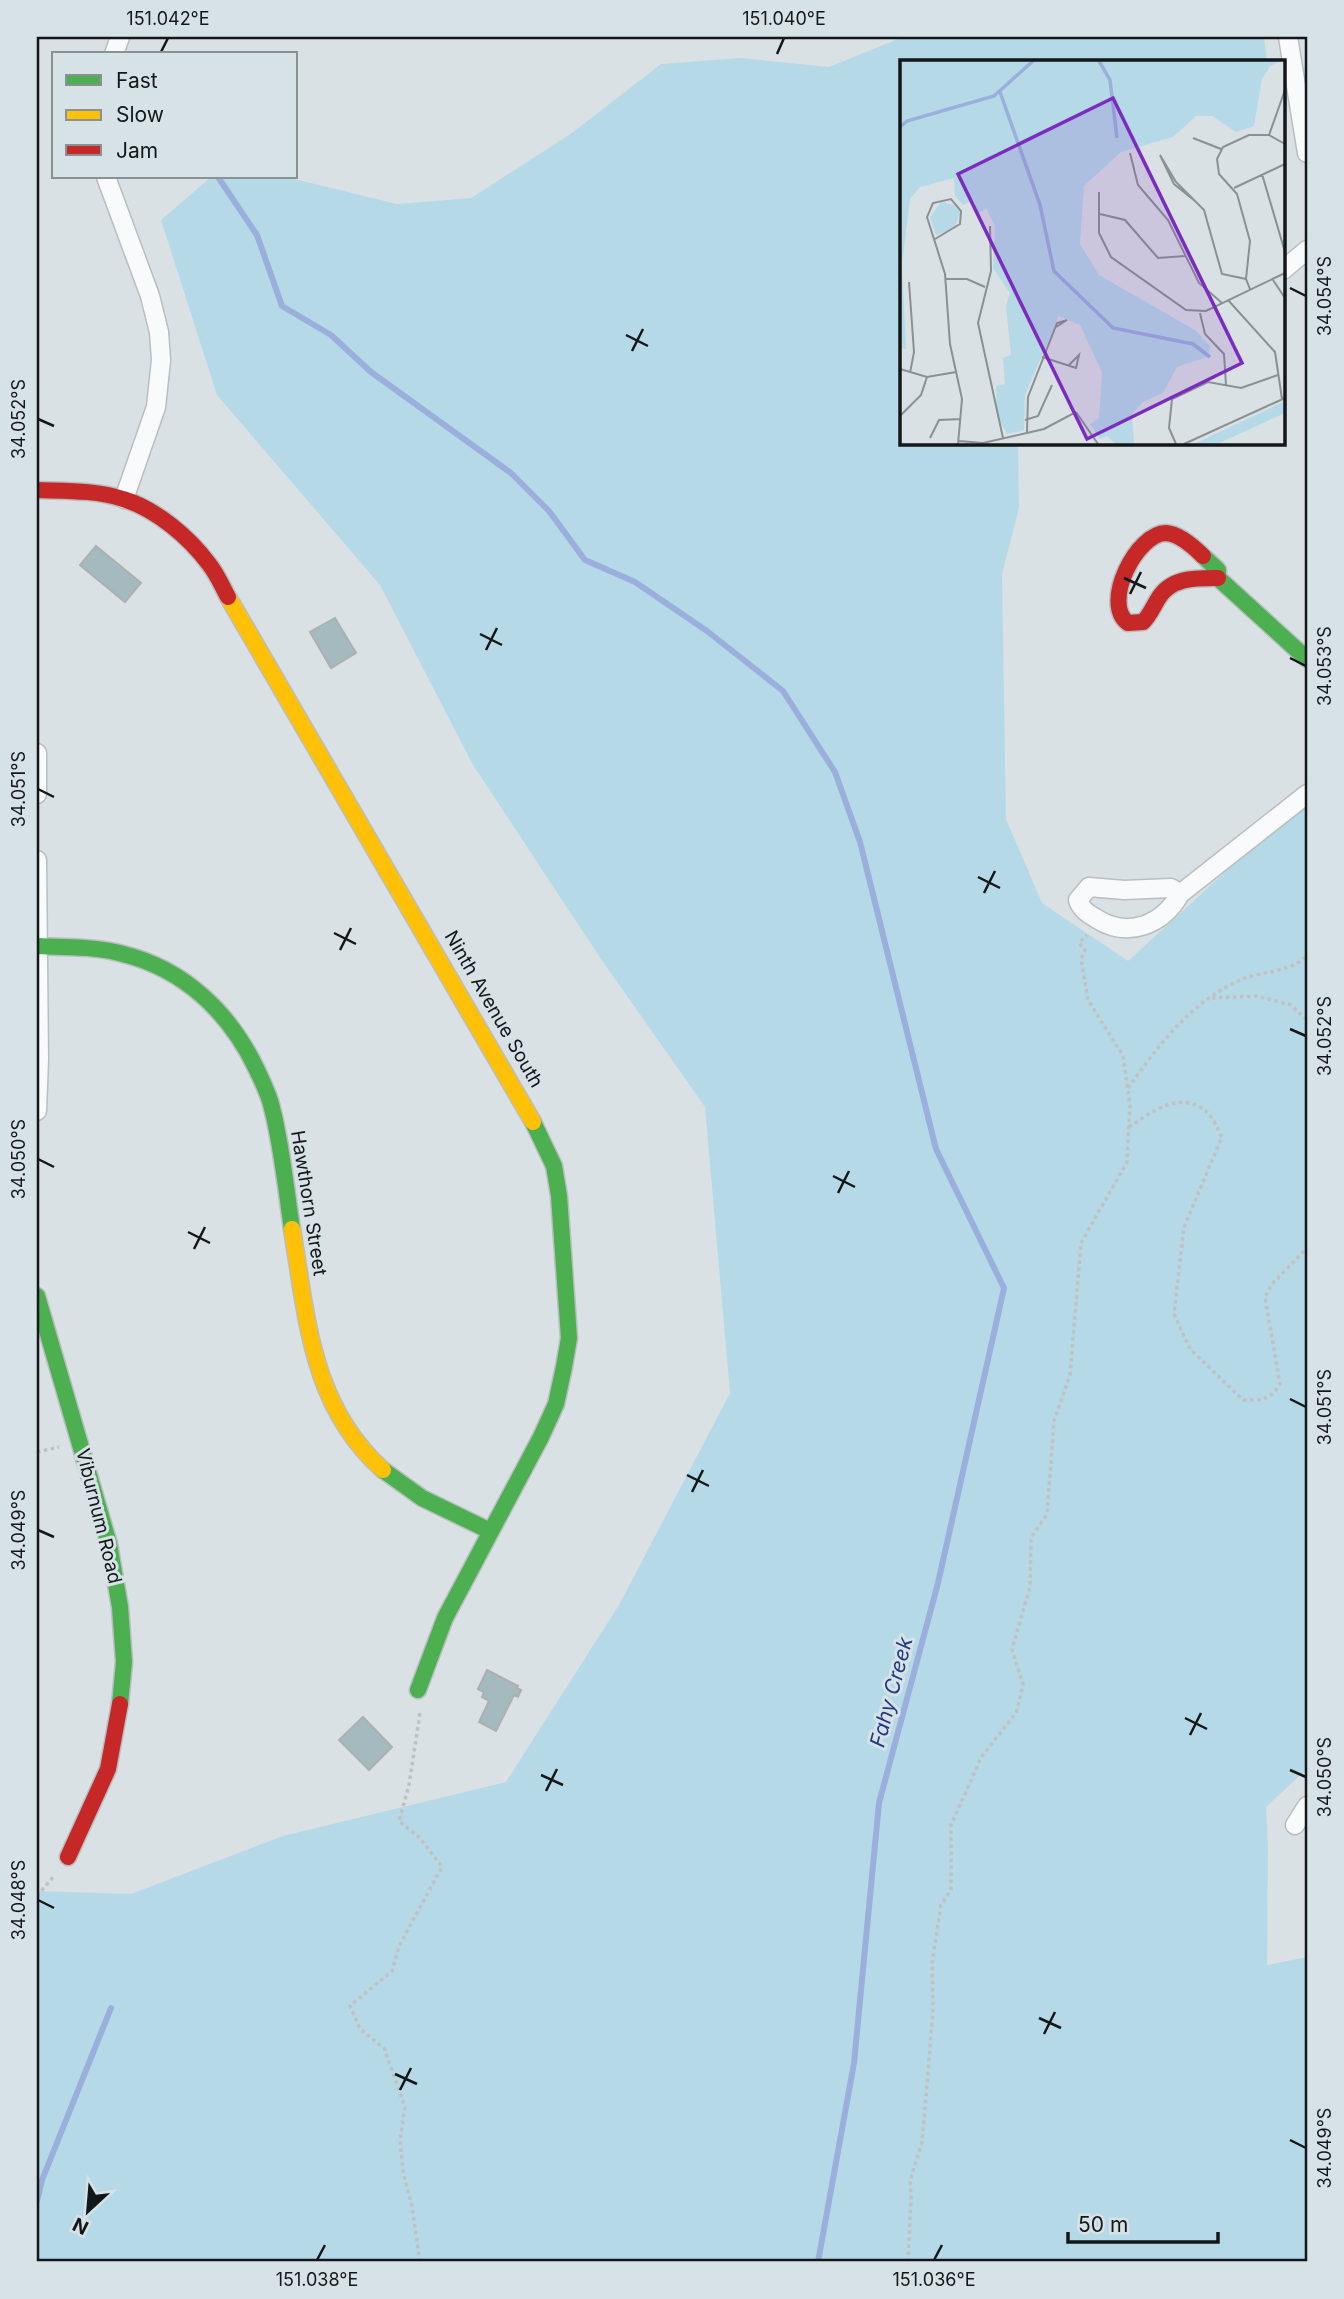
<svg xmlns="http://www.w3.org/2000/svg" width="1344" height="2299" font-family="Inter,sans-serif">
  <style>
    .green { fill: #b6d9e7 }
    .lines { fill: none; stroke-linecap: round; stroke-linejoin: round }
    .stream { stroke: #9aafdc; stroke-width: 6 }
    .building { fill: #a4babf; stroke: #abb0b1; stroke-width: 2 }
    .street-casing { stroke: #b9bec0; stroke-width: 21 }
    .fast-casing { stroke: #b9bec0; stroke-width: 19 }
    .slow-casing { stroke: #b9bec0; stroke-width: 19 }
    .jam-casing { stroke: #b9bec0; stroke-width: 19 }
    .path { stroke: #bfc1c2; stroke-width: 3.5; stroke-dasharray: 3.5 3.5; stroke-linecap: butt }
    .street { stroke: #f9fafb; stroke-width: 18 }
    .fast { stroke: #4caf50; stroke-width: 16 }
    .slow { stroke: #ffc107; stroke-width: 16 }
    .jam { stroke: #c62828; stroke-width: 16 }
    .ticks { fill: none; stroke: #131719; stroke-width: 2.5 }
    .labels { text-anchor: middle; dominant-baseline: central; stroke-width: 6; stroke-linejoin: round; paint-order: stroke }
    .street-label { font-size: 19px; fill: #131719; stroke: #d7e2e7 }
    .water-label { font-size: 21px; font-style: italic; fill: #203a84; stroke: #d7e2e7 }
    .inset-river { fill: none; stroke: #9aafdc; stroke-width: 3.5 }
    .inset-road { fill: none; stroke: #8a9093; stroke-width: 2 }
    .view { fill: #7b2cbf; fill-opacity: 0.15; stroke: #7b2cbf; stroke-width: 3.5 }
    .inset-edge { fill: none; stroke: #131719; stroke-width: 3.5 }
    .neatline { fill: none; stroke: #131719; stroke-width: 2.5 }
    .ticks-label { font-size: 18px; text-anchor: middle; fill: #131719 }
  </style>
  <rect width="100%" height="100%" fill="#dae1e4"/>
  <path class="green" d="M903 37H1264L1267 61H901V443H1018L1019 508 1002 574 1006 819 1042 903 1128 961 1258 842 1307 803V1769L1266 1807 1268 1846 1267 1965 1307 1957V2262H37V1891L131 1894 283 1836 506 1782 619 1605 730 1393 705 1107 601 959 473 765 380 585 217 395 161 220 211 177H286L397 204 471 198 572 133 661 64 741 58 829 67Z"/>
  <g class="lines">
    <path class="stream" d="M218 177 257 235 282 306 331 335 371 372 511 473 549 511 585 560 635 582 707 631 783 691 835 772 860 842 936 1149 1004 1288 938 1583 879 1803 854 2063 818 2262
      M37 2201 42 2180 111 2008"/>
  </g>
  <path class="building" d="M96 546 141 583 125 602 80 565Z
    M335 618 356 653 331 668 310 632Z
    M487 1670 518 1686 517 1688 521 1690 518 1697 514 1695 496 1731 479 1722 489 1701 482 1697 484 1692 478 1689Z
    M363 1717 392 1747 369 1770 339 1740Z"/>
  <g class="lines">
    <defs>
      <path id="street" d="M1288 37 1307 153
        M114 54 120 37
        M106 177 150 296 159 332 161 360 156 407 124 499
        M1283 270 1307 250
        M37 753V794
        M37 860 39 1059 37 1111
        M1180 894 1171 888 1124 890 1089 887 1078 900C1081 910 1089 914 1097 919 1129 939 1163 924 1180 894L1307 794
        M1295 1825 1307 1806"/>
      <path id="fast" d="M1203 556 1218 570V578L1307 659
        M38 946C66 948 96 946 123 954 184 969 229 1012 256 1068 262 1081 269 1094 272 1108 282 1147 286 1189 292 1229
        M37 1296 109 1544 120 1607 124 1662 120 1704
        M383 1470 422 1498 490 1531
        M418 1690 445 1618 541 1437 556 1404 564 1367 569 1338 559 1196 554 1166 533 1122"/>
      <path id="slow" d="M228 597 533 1122
        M292 1229C307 1318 311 1406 383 1470"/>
      <path id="jam" d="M37 490C66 491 96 490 123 499 156 509 189 537 209 564 217 574 222 586 228 597
        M1203 556C1194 547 1180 534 1166 533 1137 533 1101 603 1128 623L1143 622C1150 615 1153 607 1158 599 1171 577 1196 578 1218 578
        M68 1857 108 1769 120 1704"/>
    </defs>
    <use href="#street" class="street-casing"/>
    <use href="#fast" class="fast-casing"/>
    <use href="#slow" class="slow-casing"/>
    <use href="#jam" class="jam-casing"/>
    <path class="path" d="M1212 998 1257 996 1291 1005 1307 1020
      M1128 1088C1159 1045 1192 1000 1243 979 1263 971 1293 972 1307 955
      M1129 1127C1153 1111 1182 1089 1208 1113 1214 1119 1218 1130 1222 1137L1184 1227 1174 1314 1190 1349 1243 1400C1263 1400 1269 1401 1280 1384L1265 1297 1272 1284 1307 1248
      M37 1452 59 1447
      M37 1896 54 1876
      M420 2262 412 2206 403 2172 400 2140 405 2107 384 2048 360 2029 350 2006 392 1971 399 1946 442 1867 420 1838 399 1821 409 1785 420 1713
      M908 2262 911 2198 910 2181 922 2142 928 2074 933 2008 932 1963 941 1905 951 1890V1825L982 1756 1016 1713 1023 1685 1012 1649 1030 1587 1031 1538 1047 1514 1054 1421 1070 1375 1081 1243 1127 1162 1130 1105 1123 1056 1088 1000 1081 959 1085 950 1079 943 1087 935"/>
    <use href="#street" class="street"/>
    <use href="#fast" class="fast"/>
    <use href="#slow" class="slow"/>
    <use href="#jam" class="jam"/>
  </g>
  <path class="ticks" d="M160 54 168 38M777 54 784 38M1290 288 1306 296M626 335 648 346M632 351 643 329M38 419 54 426M1124 578 1146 588M1130 594 1141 572M480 634 502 645M486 650 497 628M1290 658 1306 666M38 789 54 797M978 877 1000 888M984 893 995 871M334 933 356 944M340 950 351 928M1290 1029 1306 1036M38 1159 54 1167M833 1176 855 1187M838 1193 849 1171M188 1232 210 1243M194 1249 205 1227M1290 1399 1306 1407M687 1475 709 1486M692 1492 703 1470M38 1530 54 1537M1185 1718 1207 1729M1190 1735 1201 1713M1290 1770 1306 1777M541 1775 563 1785M546 1791 557 1769M38 1900 54 1908M1039 2018 1061 2028M1044 2034 1055 2012M395 2074 417 2084M400 2090 411 2068M1290 2140 1306 2148M317 2260 325 2245M934 2260 942 2245"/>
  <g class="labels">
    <g class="street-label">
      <text transform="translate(494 1009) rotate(60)">Ninth Avenue South</text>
      <text transform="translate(309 1203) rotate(81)">Hawthorn Street</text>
      <text transform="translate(99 1516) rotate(76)">Viburnum Road</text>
    </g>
    <g class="water-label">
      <text transform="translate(891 1692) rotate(-75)">Fahy Creek</text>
    </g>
  </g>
  <g transform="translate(900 60)">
    <rect width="385" height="385" fill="#dae1e4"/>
    <path d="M7 1H381L370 6 362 19 354 66 336 72 312 56H296L273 77 221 92 184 126 180 184 199 215 295 270 311 287 307 297 277 307 263 333 243 342 232 354 234 383 216 384 207 376 200 379 190 364 199 358 202 312 180 265 159 256 125 335 124 370 107 374 97 356 96 326 105 324 103 298 111 295 106 246 110 233 93 208 95 166 86 148 78 154 74 140 63 145 55 136 54 118 20 127 10 139 2 205 6 289 0 288V3ZM41 142 54 145 60 152 55 168 36 175 30 157ZM385 341V353L317 384H294Z" fill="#b6d9e7"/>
    <path class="inset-river" d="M199 1 210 20 217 78M100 32 140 145 154 211 213 268 293 284 310 297M0 67 7 61 94 36 133 1"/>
    <path class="inset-road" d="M369 75 385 30M293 78 321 89M230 93 238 125 268 160 299 223 322 243M362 114 385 192M334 128 385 104M199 132V173L211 197 286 250 306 251 385 213M295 141 274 124 260 95 276 122 304 150 322 214 346 219M200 154 225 160 258 198 285 196M90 166 91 211 78 263 103 378M35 179 60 164 61 151 51 139 33 143 27 157 45 214 50 284 62 339 58 384M46 219H67L85 227M373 220 385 238M9 222 14 292 10 313M350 229 346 219 350 181 337 134 319 114 317 99 323 87 349 75H369L385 84M328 240 375 292 382 339M300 253 305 274 324 294 326 325M142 297 176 308 179 295 169 305M0 309 27 317 56 312M176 352 198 384M0 356 21 335 27 317M125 360 138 356 152 325M127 372 128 337 157 263 167 260 156 267M30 378 39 360 61 359M59 381 83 383 144 369 176 352M276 384 269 368 272 339 308 322 341 328 378 315M284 384 385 338"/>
    <path class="view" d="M213 38 342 303 187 379 58 114Z"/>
    <rect width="385" height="385" class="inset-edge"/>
  </g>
  <rect width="1344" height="2299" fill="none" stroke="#d7e2e7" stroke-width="77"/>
  <rect x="52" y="52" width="245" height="126" fill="#d7e2e7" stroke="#899195" stroke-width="2"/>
  <rect x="66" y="75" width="35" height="10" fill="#4caf50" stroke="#899195" stroke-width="2"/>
  <text x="116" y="88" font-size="21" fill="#131719">Fast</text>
  <rect x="66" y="110" width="35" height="10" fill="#ffc107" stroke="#899195" stroke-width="2"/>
  <text x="116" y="122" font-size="21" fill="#131719">Slow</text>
  <rect x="66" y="145" width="35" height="10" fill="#c62828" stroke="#899195" stroke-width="2"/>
  <text x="116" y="158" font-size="21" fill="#131719">Jam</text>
  <g transform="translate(88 2211) rotate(206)" stroke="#d7e2e7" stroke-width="5" paint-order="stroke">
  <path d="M0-5L12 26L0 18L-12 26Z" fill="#131719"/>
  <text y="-10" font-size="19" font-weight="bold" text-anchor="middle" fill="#131719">N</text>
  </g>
  <path d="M1068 2232v10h150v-10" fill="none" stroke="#131719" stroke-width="3.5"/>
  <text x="1078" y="2232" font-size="21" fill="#131719" stroke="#d7e2e7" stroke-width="5" paint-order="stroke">50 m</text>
  <rect x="38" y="38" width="1268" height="2222" class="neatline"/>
  <g class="ticks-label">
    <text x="168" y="25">151.042°E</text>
    <text x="784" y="25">151.040°E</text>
    <text transform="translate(1325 296) rotate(-90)" y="6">34.054°S</text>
    <text transform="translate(19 419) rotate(-90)" y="6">34.052°S</text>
    <text transform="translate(1325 666) rotate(-90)" y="6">34.053°S</text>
    <text transform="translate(19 789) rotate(-90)" y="6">34.051°S</text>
    <text transform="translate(1325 1036) rotate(-90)" y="6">34.052°S</text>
    <text transform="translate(19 1159) rotate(-90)" y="6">34.050°S</text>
    <text transform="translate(1325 1407) rotate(-90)" y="6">34.051°S</text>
    <text transform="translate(19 1530) rotate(-90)" y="6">34.049°S</text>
    <text transform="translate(1325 1777) rotate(-90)" y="6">34.050°S</text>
    <text transform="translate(19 1900) rotate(-90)" y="6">34.048°S</text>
    <text transform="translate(1325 2148) rotate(-90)" y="6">34.049°S</text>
    <text x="317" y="2286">151.038°E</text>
    <text x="934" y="2286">151.036°E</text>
  </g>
</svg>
